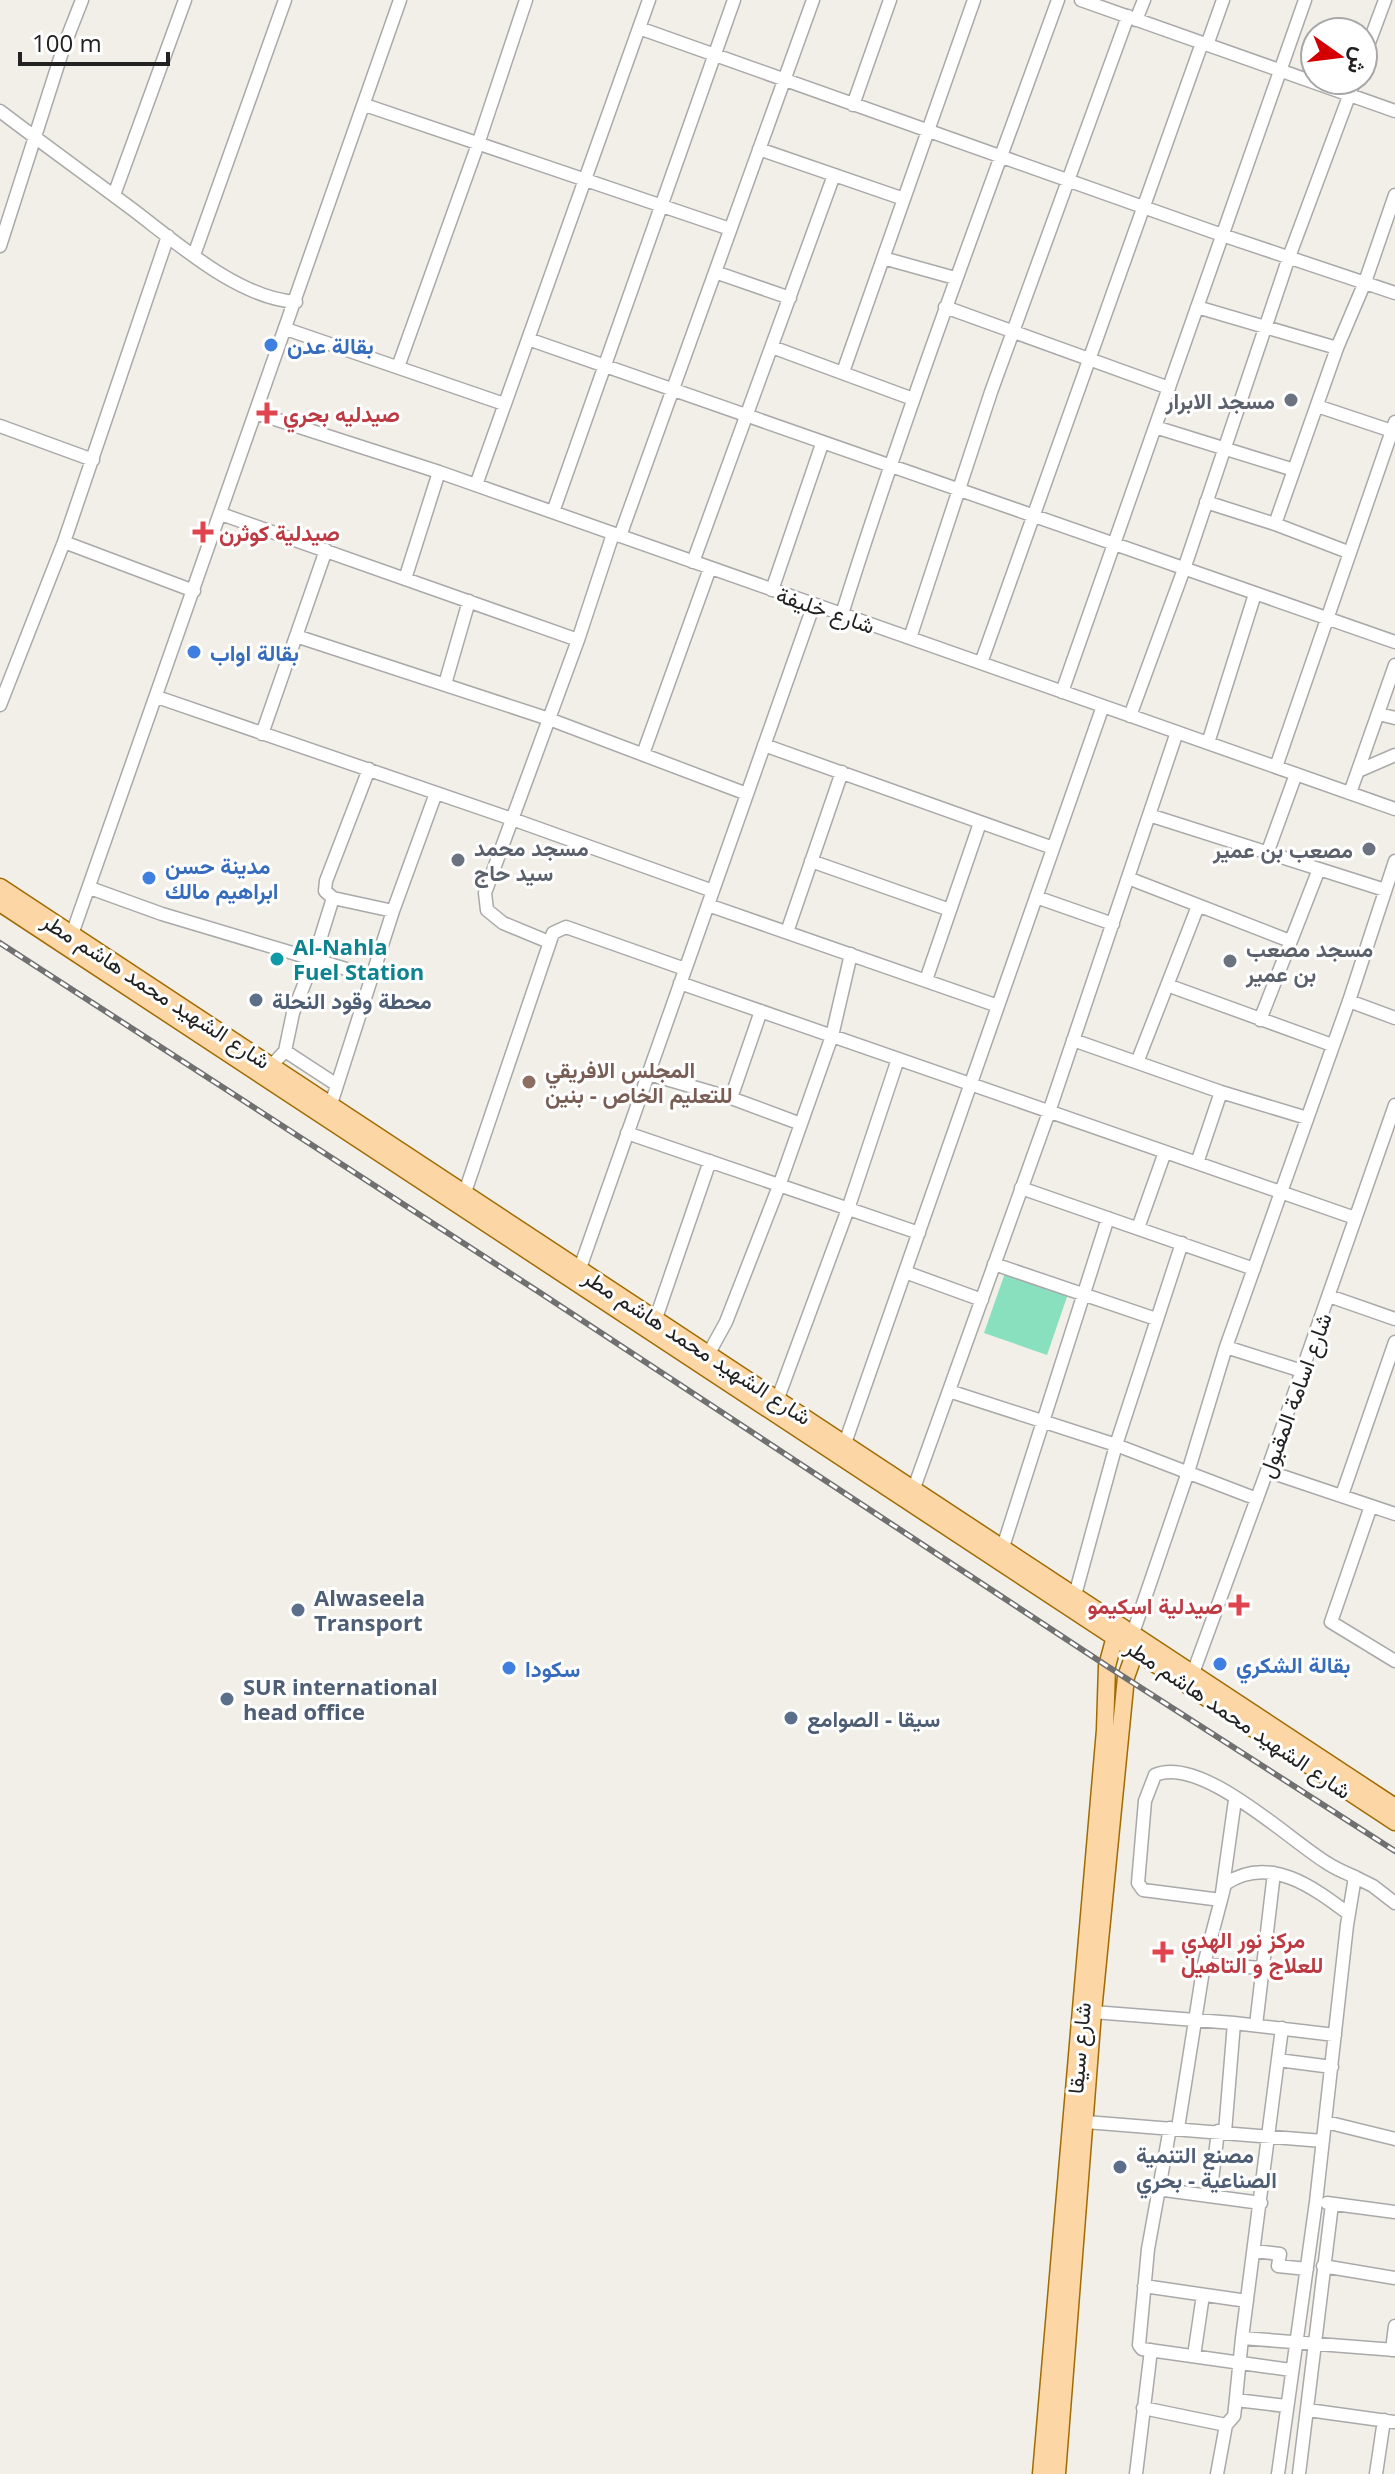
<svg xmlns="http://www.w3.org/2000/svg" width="1395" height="2474" font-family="'Open Sans',Vazirmatn,sans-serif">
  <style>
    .pitch { fill: #88e0be }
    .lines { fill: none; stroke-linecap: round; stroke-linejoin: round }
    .minor-casing { stroke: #a9a9a9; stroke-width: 15 }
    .major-casing { stroke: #a06b00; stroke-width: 19 }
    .minor { stroke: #fff; stroke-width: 12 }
    .major { stroke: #fcd6a4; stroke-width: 16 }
    .rail-casing { stroke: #707070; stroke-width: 6 }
    .rail { stroke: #fff; stroke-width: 3; stroke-dasharray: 9; stroke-linecap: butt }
    .shop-dot { fill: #3f7fe0; stroke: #fff; stroke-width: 3 }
    .worship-dot { fill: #6b7280; stroke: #fff; stroke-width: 3 }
    .health-dot { fill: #e0444e; stroke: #fff; stroke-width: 3 }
    .culture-dot { fill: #0f9aa8; stroke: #fff; stroke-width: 3 }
    .service-dot { fill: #5c6f8a; stroke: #fff; stroke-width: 3 }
    .education-dot { fill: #8d6e63; stroke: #fff; stroke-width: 3 }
    .labels { text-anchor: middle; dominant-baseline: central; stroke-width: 6; stroke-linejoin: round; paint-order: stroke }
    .shop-label { font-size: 22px; font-weight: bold; fill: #366cbe; stroke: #fff; text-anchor: start }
    .worship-label { font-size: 22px; font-weight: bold; fill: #5b616d; stroke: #fff; text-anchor: end }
    .health-label { font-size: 22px; font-weight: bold; fill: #be3a42; stroke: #fff; text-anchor: start }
    .street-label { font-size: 22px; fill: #222; stroke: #fff }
    .culture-label { font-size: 22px; font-weight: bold; fill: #0d838f; stroke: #fff; text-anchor: start }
    .service-label { font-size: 22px; font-weight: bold; fill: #4e5e75; stroke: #fff; text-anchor: start }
    .education-label { font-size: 22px; font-weight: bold; fill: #785e54; stroke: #fff; text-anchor: start }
  </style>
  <rect width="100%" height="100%" fill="#f2efe9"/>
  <path class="pitch" d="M1005 1273 1068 1294 1047 1355 984 1333Z"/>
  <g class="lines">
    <defs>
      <path id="minor" d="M1081 0 1395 111
        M1136 20 1144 0
        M639 28 1222 235 1395 293
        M1207 45 1223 0
        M1363 59 1385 0
        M365 105 730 229
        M853 105 890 0
        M0 111C42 143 85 174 128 206 174 240 236 298 296 302
        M759 149 904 199
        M114 195 185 0
        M0 246 64 46 82 0
        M194 255 285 0
        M883 258 955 278
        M715 272 790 298
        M945 307 1169 388
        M1197 307 1337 348
        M286 329 504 404
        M528 339 1395 642
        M772 347 913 399
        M398 367 478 144 526 0
        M843 372 974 0
        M1317 406 1392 431
        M256 413 439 472 1395 809
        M0 426 93 460
        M1155 427 1294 470
        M476 485 649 0
        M1206 502 1275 524 1348 552
        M553 512 734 0
        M221 514 578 640
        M1275 524 1337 348 1365 282 1395 195
        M620 536 813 0
        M64 542 194 591
        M693 562 834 175
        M405 579 439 472
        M772 590 822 444
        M842 614C907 407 984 204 1058 0
        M296 636 549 719 747 794
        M910 638 991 392 1128 16
        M981 663 1202 43
        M445 684 469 601
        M1062 692 1305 0
        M157 697 512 819 713 891
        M0 705 64 542 168 236
        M1379 714 1395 718
        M1130 716 1184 569 1289 257 1355 80
        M262 734 326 550
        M1208 743 1255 594
        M764 745 1053 848
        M643 754 710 568
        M1276 767 1395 422
        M369 769 326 881 325 891 333 898 393 911
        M1358 771 1395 755
        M1350 793 1395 665
        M1149 815 1385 890
        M1268 851 1296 774
        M811 861 950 910
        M1128 878 1290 941
        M90 888 162 914 373 977
        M1036 897 1113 924
        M708 905 998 1006
        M787 932 842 772
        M70 940 400 0
        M549 942 503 923 487 910 485 893 578 640 613 534
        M926 980 980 823
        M680 983 1355 1218
        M1167 985 1332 1045
        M1349 1001 1395 1018
        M1260 1020 1319 869
        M1073 1040 1221 1092 1307 1118
        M285 1051 337 1085
        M1138 1060 1198 906
        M269 1073 272 1065 285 1051 293 1013 314 959 333 898
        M649 1074 731 1098 801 1124
        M731 1098 761 1011
        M331 1104 393 911 436 793
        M627 1133 919 1233
        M1197 1163 1221 1092
        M1021 1188 1254 1269
        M465 1192 553 933 566 927 685 969
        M1138 1228 1165 1152
        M994 1264 1156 1319
        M580 1268 814 604
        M905 1272 982 1300
        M1329 1296 1395 1319
        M656 1318 710 1161
        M1226 1347 1302 1371
        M709 1353 726 1322 779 1186 832 1036 851 954
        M949 1391 1116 1445 1257 1499
        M778 1398 848 1209 898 1059
        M845 1443 1103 706
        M1267 1471 1395 1514
        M914 1488 1049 1112 1177 732
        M1342 1495 1395 1342
        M1371 1506 1331 1622 1395 1661
        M1003 1547 1108 1218
        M1075 1595 1116 1445 1182 1243
        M1133 1633 1188 1472 1226 1347 1349 1001 1395 861
        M1188 1680 1193 1673 1267 1471 1395 1105
        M1355 1877 1373 1886 1395 1903
        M1204 1964 1262 1968
        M1093 2012 1234 2023 1335 2035
        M1256 2025 1274 1873
        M1278 2060 1332 2067
        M1086 2122 1323 2141
        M1326 2122 1395 2139
        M1170 2128 1148 2249 1139 2345 1142 2349 1291 2370
        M1178 2128 1204 1964 1221 1900 1235 1800
        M1225 2132 1234 2023
        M1157 2189 1261 2203
        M1210 2196 1218 2131
        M1327 2203 1395 2212
        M1254 2251 1280 2254 1278 2266 1307 2269
        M1323 2266 1395 2278
        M1144 2286 1247 2301
        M1242 2338 1395 2350
        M1392 2350 1395 2326
        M1194 2356 1203 2295
        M1236 2400 1286 2406
        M1143 2408 1226 2425
        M1308 2410 1395 2422
        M1136 2474 1151 2350
        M1217 2474 1226 2425 1234 2416 1235 2408 1242 2338 1282 2028
        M1278 2474 1316 2202 1347 1925 1355 1877C1346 1873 1336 1869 1327 1863 1288 1839 1201 1755 1155 1775L1145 1801 1138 1883 1143 1890 1221 1900 1225 1884C1269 1854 1313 1887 1349 1914
        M1299 2474 1332 2204
        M1376 2474 1384 2420"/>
      <path id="major" d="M0 887 1395 1807
        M0 903 1395 1822
        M1041 2474 1105 1730 1107 1666 1117 1629
        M1057 2474 1093 2012 1126 1677 1139 1641"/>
    </defs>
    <use href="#minor" class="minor-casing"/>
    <use href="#major" class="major-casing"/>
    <use href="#minor" class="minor"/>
    <use href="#major" class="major"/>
    <defs>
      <path id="rail" d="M0 943 539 1292 1107 1666 1395 1851"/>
    </defs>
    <use href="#rail" class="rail-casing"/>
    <use href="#rail" class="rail"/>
  </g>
  <g class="shop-dot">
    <circle cx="271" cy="345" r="8"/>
    <circle cx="194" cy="652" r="8"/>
    <circle cx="149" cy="878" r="8"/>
    <circle cx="1220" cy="1664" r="8"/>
    <circle cx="509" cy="1668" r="8"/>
  </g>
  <g class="worship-dot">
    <circle cx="1291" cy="400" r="8"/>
    <circle cx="1369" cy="849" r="8"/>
    <circle cx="458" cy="860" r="8"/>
    <circle cx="1230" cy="961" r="8"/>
  </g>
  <g class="health-dot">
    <path d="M263 401h8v8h8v8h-8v8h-8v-8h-8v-8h8z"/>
    <path d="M199 520h8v8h8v8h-8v8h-8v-8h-8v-8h8z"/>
    <path d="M1235 1593h8v8h8v8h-8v8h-8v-8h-8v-8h8z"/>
    <path d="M1159 1940h8v8h8v8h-8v8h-8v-8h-8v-8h8z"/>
  </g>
  <circle class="culture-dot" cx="277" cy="959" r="8"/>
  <g class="service-dot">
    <circle cx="256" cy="1000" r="8"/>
    <circle cx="298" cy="1610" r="8"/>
    <circle cx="227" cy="1699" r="8"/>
    <circle cx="791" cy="1718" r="8"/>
    <circle cx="1120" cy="2167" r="8"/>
  </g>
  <circle class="education-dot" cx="529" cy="1082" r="8"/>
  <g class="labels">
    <g class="shop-label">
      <text x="287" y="345">بقالة عدن</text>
      <text x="210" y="652">بقالة اواب</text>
      <text x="165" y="865">مدينة حسن<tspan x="165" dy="25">ابراهيم مالك</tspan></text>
      <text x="1236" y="1664">بقالة الشكري</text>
      <text x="525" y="1668">سكودا</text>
    </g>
    <g class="worship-label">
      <text x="1275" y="400">مسجد الابرار</text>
      <text x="474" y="847" text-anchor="start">مسجد محمد<tspan x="474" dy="25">سيد حاج</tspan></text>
      <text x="1353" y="849">مصعب بن عمير</text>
      <text x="1246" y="948" text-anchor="start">مسجد مصعب<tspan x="1246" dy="25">بن عمير</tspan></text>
    </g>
    <g class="health-label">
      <text x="283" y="413">صيدليه بحري</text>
      <text x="219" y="532">صيدلية كوثرن</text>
      <text x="1223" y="1605" text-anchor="end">صيدلية اسكيمو</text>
      <text x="1181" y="1939">مركز نور الهدي<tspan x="1181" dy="25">للعلاج و التاهيل</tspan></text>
    </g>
    <g class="street-label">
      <text transform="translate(826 609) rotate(19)">شارع خليفة</text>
      <text transform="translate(157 990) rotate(33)">شارع الشهيد محمد هاشم مطر</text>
      <text transform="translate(698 1346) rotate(33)">شارع الشهيد محمد هاشم مطر</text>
      <text transform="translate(1294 1395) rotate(-70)">شارع اسامة المقبول</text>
      <text transform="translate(1239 1718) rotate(34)">شارع الشهيد محمد هاشم مطر</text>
      <text transform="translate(1078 2048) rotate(-85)">شارع سيقا</text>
    </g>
    <g class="culture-label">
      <text x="293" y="946">Al-Nahla<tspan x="293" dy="25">Fuel Station</tspan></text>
    </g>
    <g class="service-label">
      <text x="272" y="1000">محطة وقود النحلة</text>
      <text x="314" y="1597">Alwaseela<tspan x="314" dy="25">Transport</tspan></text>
      <text x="243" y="1686">SUR international<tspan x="243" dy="25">head office</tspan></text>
      <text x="807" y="1718">سيقا - الصوامع</text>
      <text x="1136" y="2154">مصنع التنمية<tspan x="1136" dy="25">الصناعية - بحري</tspan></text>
    </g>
    <g class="education-label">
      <text x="545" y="1069">المجلس الافريقي<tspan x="545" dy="25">للتعليم الخاص - بنين</tspan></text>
    </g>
  </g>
  <g transform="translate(1339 56) rotate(104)"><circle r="38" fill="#ffffff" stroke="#a7a7a7" stroke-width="2"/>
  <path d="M0-6L14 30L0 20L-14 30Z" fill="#d40000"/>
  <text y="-12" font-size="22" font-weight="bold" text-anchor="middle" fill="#222222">ش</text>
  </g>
  <path d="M20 52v12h148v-12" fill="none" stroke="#222222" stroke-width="4"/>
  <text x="32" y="52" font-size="24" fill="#222222" stroke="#ffffff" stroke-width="6" paint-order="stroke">100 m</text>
</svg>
